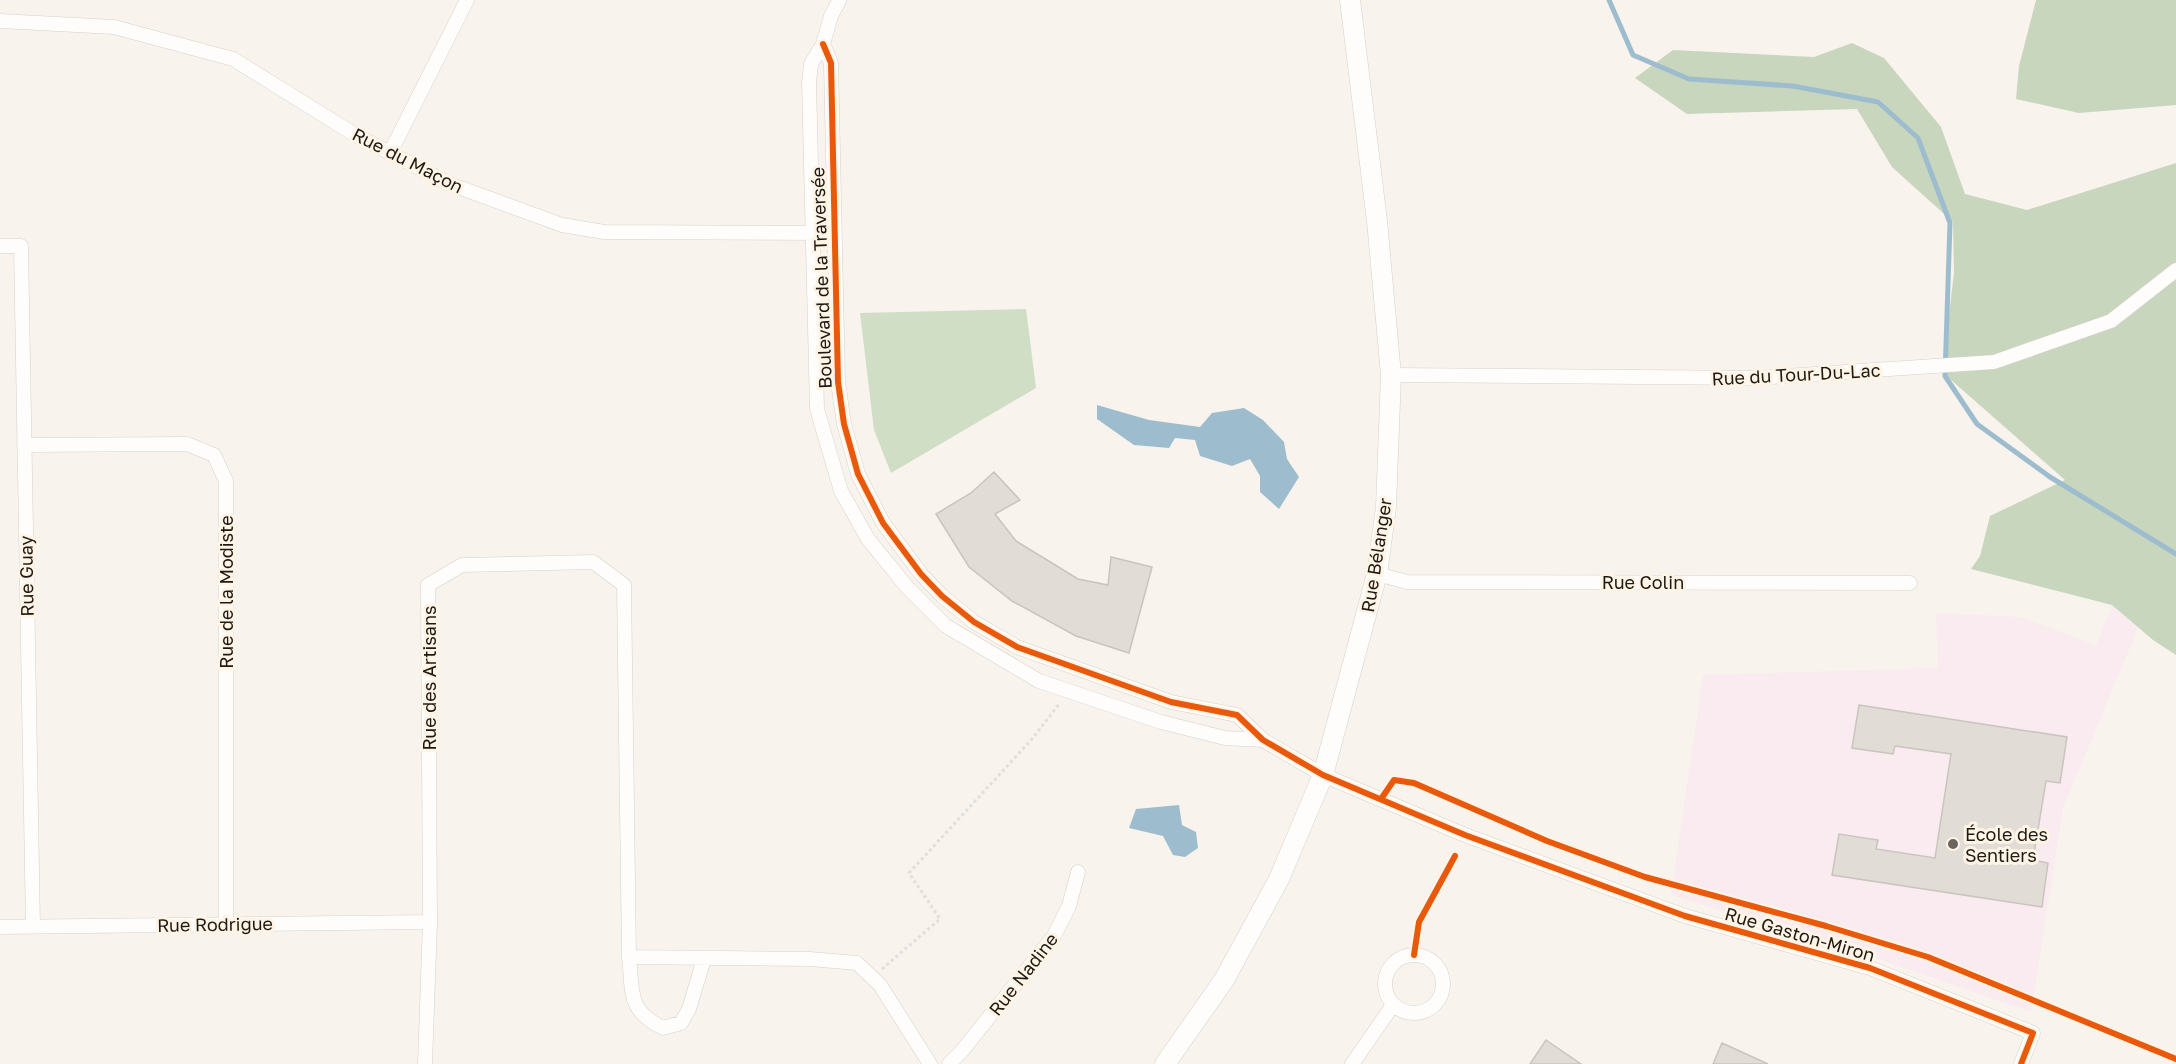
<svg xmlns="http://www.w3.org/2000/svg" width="2176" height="1064" font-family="'Golos Text',sans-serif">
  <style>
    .education { fill: #f9ebf0 }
    .green { fill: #d0dec5 }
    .forest { fill: #c8d6bd }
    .water { fill: #9dbdcf }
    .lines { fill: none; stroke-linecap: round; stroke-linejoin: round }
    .stream { stroke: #9dbdcf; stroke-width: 5 }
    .building { fill: #e2dcd7; stroke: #cac4bf; stroke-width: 1.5 }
    .street-casing { stroke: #d5d1ca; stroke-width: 15 }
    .secondary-casing { stroke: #d5d1ca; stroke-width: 21 }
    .path { stroke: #e0dfdd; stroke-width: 3; stroke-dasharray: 3 3; stroke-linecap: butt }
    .street { stroke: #fefdfc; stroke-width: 14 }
    .secondary { stroke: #fefdfc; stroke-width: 20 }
    .cycleway-casing { stroke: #fef4e6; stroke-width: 10 }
    .cycleway { stroke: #e8590c; stroke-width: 6 }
    .poi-dot { fill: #6a655f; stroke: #fef4e6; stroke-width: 2 }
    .labels { text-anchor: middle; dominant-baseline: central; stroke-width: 6; stroke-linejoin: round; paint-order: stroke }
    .street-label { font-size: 18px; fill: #1e1913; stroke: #fef4e6 }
    .poi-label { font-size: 18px; fill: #1e1913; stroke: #fef4e6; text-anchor: start }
  </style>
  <rect width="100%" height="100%" fill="#f8f3ec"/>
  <path class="education" d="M2112 605 2138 628 2063 808 2031 1012 1885 961 1671 895 1703 675 1938 668 1936 613 2020 617 2096 645Z"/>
  <path class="green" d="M1026 309 1036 388 891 473 874 430 860 313Z"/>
  <path class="forest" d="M2036 0H2176V105L2079 113 2016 99 2019 66Z
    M1852 43 1884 58 1941 127 1965 194 2027 210 2176 163V655L2153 640 2112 605 1971 569 1980 556 1990 516 2065 480 1942 372 1954 273 1953 222 1892 167 1857 109 1687 114 1635 78 1673 50 1814 57Z"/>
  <path class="water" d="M1097 405 1149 420 1200 427 1212 413 1244 408 1263 420 1284 442 1287 459 1299 477 1279 509 1260 492V476L1250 459 1232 466 1200 456 1195 440 1175 438 1169 448 1134 445 1097 419Z
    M1179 805 1182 825 1196 832 1198 848 1185 857 1173 855 1163 836 1129 828 1136 809Z"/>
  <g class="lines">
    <path class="stream" d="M1609 0 1633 55 1689 79 1793 86 1878 102 1918 138 1950 223 1945 376 1977 424 2050 477 2176 554"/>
  </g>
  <path class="building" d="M994 472 1020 500 995 514 1016 541 1078 579 1108 585 1111 557 1152 567 1129 653 1076 636 1012 601 969 567 936 514 971 493Z
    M1859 705 2067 737 2060 783 2046 781 2033 860 2048 863 2042 907 1832 875 1839 834 1878 840 1876 849 1935 858 1951 754 1895 746 1893 754 1852 748Z
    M1546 1040 1581 1064H1530Z
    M1722 1043 1768 1064H1713Z"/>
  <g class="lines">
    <defs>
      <path id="street" d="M839 1 831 16 823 44 811 64 809 82 817 409 841 491 868 539 907 587 946 626 1039 681 1161 722 1225 738 1263 740
        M0 21 114 27 233 59 357 136 450 184 562 225 604 232 834 233
        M823 44 831 63 838 382 844 424 858 474 883 523 921 574 942 596 974 622 1017 647 1171 702 1237 715 1263 740 1323 775 1465 835 1685 916 1870 968 2033 1033 2021 1064
        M390 153 467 0
        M0 246H21L33 927
        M1391 375 1757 378 1994 362 2111 321 2176 270
        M24 445 187 444 214 455 226 481V924
        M1377 574 1407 582 1910 583
        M0 927 430 922
        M1385 984a29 29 0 1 1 58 0a29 29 0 1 1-58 0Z
        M629 957C633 993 627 1010 663 1028L681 1023 689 1009 704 959
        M425 1064 430 922 428 585 462 565 593 562 624 585 629 957 810 959 857 963 880 985 930 1064
        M949 1064 961 1052 1054 936 1069 906 1078 872
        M1352 1064 1393 1005"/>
      <path id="secondary" d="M1165 1064 1224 980 1279 879 1323 775 1377 574 1386 507 1391 375 1377 221 1350 0"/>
    </defs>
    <use href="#street" class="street-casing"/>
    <use href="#secondary" class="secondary-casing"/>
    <path class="path" d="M882 969 940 919 909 873 1032 739 1060 703"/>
    <use href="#street" class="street"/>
    <use href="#secondary" class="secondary"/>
    <defs>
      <path id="cycleway" d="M823 44 831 63 838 382 844 424 858 474 883 523 921 574 942 596 974 622 1017 647 1171 702 1237 715 1263 740 1323 775 1465 835 1685 916 1870 968 2033 1033 2021 1064
        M1381 799 1394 780 1414 783 1547 841 1645 877 1826 926 1928 957 2176 1059
        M1414 955 1419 922 1455 856"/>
    </defs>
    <use href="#cycleway" class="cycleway-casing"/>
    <use href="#cycleway" class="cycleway"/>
  </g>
  <circle class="poi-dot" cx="1953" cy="844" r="6"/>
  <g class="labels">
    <g class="street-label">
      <text transform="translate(408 160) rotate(27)">Rue du Maçon</text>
      <text transform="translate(821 278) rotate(-92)">Boulevard de la Traversée</text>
      <text transform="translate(1796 374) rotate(-3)">Rue du Tour-Du-Lac</text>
      <text transform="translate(1376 555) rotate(-81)">Rue Bélanger</text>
      <text transform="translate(26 576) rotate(-91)">Rue Guay</text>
      <text x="1643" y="582">Rue Colin</text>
      <text transform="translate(226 592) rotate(-90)">Rue de la Modiste</text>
      <text transform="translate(429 678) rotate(-90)">Rue des Artisans</text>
      <text transform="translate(215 924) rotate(-1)">Rue Rodrigue</text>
      <text transform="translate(1800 934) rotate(16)">Rue Gaston-Miron</text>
      <text transform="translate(1023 974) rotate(-52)">Rue Nadine</text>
    </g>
    <g class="poi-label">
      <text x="1965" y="834">École des<tspan x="1965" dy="21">Sentiers</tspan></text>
    </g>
  </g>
</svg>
